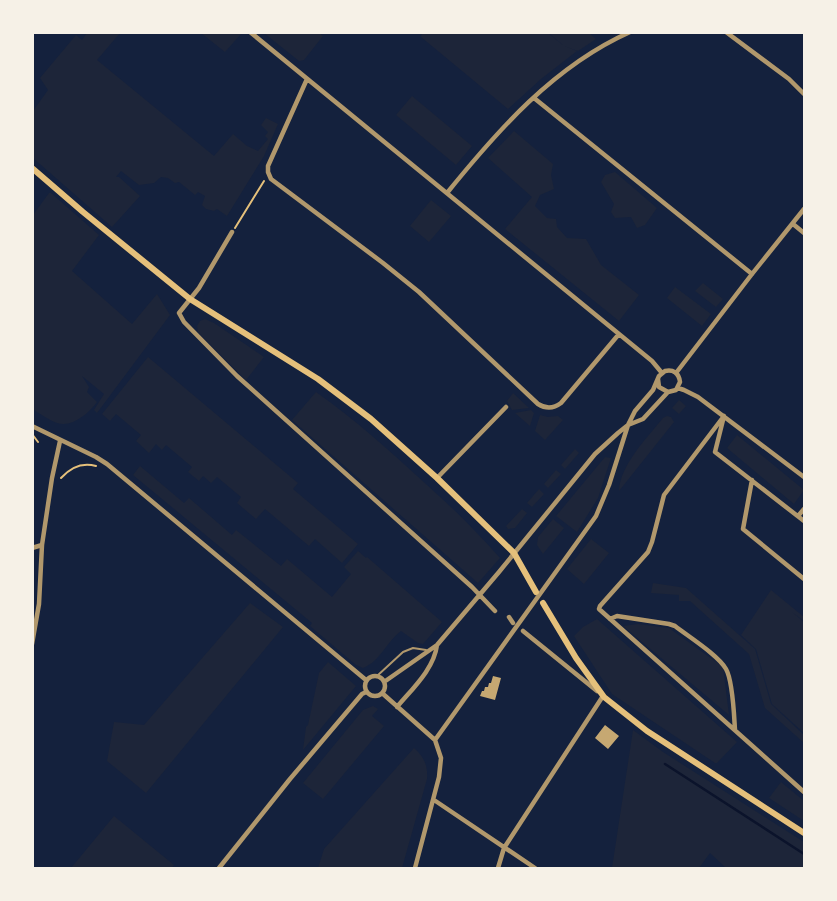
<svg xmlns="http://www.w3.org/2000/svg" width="837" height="901" font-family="'PT Sans Narrow',sans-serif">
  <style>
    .green { fill: #1d2539 }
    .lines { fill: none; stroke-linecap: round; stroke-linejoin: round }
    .stream { stroke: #0b132b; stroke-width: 2.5 }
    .building { fill: #c6a872 }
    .path { stroke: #e5c07b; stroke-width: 2 }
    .service { stroke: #b1986c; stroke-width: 2 }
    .minor { stroke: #b1986c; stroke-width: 4.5 }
    .secondary { stroke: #e5c07b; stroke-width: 6 }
  </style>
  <rect width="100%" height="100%" fill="#14213d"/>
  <path class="green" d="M422 32 548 33 564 46 577 51 541 79 508 109 421 37Z
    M87 33H120L97 60 214 156 233 134 247 146 258 151 268 139 265 136 268 132 261 125 266 118 278 124 264 156 227 216 217 209 214 211 206 209 202 205 205 196 198 192 195 195 179 182 175 183 168 178 161 177 154 183 139 185 121 171 116 177H119L140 196 112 227 33 158V111L48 90 40 78 76 35 82 40Z
    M240 33 241 34 225 52 201 33Z
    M264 33H319L323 36 304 60 299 61Z
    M549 33H589L596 39 578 51 564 46Z
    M412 96 472 146 456 165 396 115Z
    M514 131 553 164 551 175 554 189 540 195 535 206 547 218 556 219 557 227 567 238 586 239 601 265 639 295 619 321 505 229 532 197 488 158Z
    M615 172 657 208 645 225 637 228 631 217 615 218 611 212 614 204 601 182 605 175Z
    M49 193H51L99 235 72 271 132 324 157 294 170 315 97 413 94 410 104 394 82 376 89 387 87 392 97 402C89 413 72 428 57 423 49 420 40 414 33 409V215Z
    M431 200 451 216 429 242 410 226Z
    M703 283 723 299 716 307 695 291Z
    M675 287 711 314 702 326 667 298Z
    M205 319 214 323 264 357 246 380 198 332 197 326 200 321Z
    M148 357 298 483 293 489 358 544 342 563 315 539 309 546 265 509 256 519 237 503 241 497 217 477 211 483 203 476 199 481 188 472 192 467 166 445 162 450 156 444 149 453 136 441 141 435 116 414 110 421 102 414Z
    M316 392C356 420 391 452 427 485 453 508 477 532 500 558L478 583 292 420Z
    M513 393 529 408 512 410 507 401Z
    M679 400 686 406 679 414 672 408Z
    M531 410 534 413 530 426 515 413Z
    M540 415 548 417 558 416 563 420 545 440 535 431Z
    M667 416 671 417 674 422 619 491C620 465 647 438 663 418Z
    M737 435 804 490 794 504 727 448Z
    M575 449 579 453 565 469 561 465Z
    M605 457 611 458 598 498 577 532 556 516Z
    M140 466 184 503 189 498 232 535 236 530 281 566 287 559 332 597 351 574 344 567 358 551 366 558 367 557 442 622 423 644 418 643 401 631C386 642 381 661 363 668L356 665 310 626 312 623 133 475Z
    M556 470 561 474 548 488 544 484Z
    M539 489 544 494 532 507 527 503Z
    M522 509 527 513 515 528 508 529 506 526Z
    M553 519 564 528 543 554 537 545 538 537Z
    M591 539 609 553 584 584 567 569Z
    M653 583 686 588 755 649 771 704 804 735V743L765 708 749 654 690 601H679V595L651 593Z
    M771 590 804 617V621L792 612 804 622V733L772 704 756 649 741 635Z
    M250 603 283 627 146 793 107 761 114 722 144 725Z
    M597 619 737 742 717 763H715L612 694 574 636 583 627Z
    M638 624 669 628 723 667 729 715 623 626Z
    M328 662 356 686 303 750 306 727 308 725 319 673Z
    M373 706 378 709 372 716 384 726 323 799 303 783 363 710Z
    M633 730 663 752 804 842V868H726L710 853 699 868H612Z
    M414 748C424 757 428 765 427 779L402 868H318L324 849Z
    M781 782 804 801V821L769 798Z
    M114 816 174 865 172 868H71Z"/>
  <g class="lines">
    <path class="stream" d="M665 764 804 854"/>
  </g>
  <path class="building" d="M493 676 501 678 495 700 480 696 482 691H484L485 687H488L489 683H491Z
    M605 725 619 736 608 749 595 738Z"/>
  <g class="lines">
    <path class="path" d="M235 228 264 181
      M32 434 38 442
      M61 478C70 468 82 462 96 466"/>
    <path class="service" d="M377 676 403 652 413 648 426 650"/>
    <path class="minor" d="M250 32 652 361 662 373
      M726 32 789 79 804 94
      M307 79 268 166V172L271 179 383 263 419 292 538 404C546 409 553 409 561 403L619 334
      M534 98 752 274
      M447 193C498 130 554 66 630 32
      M793 224 804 233
      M232 232 199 288 179 313 184 322 237 376 472 587 495 611
      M676 373 752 274 804 209
      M678 388 684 390 698 397 804 477
      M724 416 664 495 652 542 648 552 600 606 599 609 804 792
      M723 420 715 452 804 521
      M32 426 96 457 107 464 366 680
      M437 478 506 407
      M752 480 743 529 804 579
      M798 516 804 509
      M32 548 42 545
      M509 617 513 623
      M610 619 617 616 669 624 675 626C689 637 718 655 726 669 733 681 734 715 735 730
      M523 631 597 691
      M32 644 39 604 42 545 52 478 60 441
      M365 686a10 10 0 1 1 20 0a10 10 0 1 1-20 0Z
      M384 682 437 645 499 572 595 454 618 433 628 425 643 419 668 392
      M382 693 435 740 441 758 439 777 415 868
      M397 707C412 689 434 669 437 645
      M435 740 596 516 609 485 628 425 635 411 653 390 659 376 665 371C673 369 679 373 680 382L676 390 668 392 659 387 658 379
      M434 800 535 868
      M219 868 290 779 362 694 366 692
      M498 868 504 848 603 696"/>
    <path class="secondary" d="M32 168 83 212 190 299 318 379 371 419 437 478 514 553 536 592
      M543 603 576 658 604 697 647 731 804 833"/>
  </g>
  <rect width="837" height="901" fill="none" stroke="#f6f1e7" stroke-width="68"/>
</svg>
